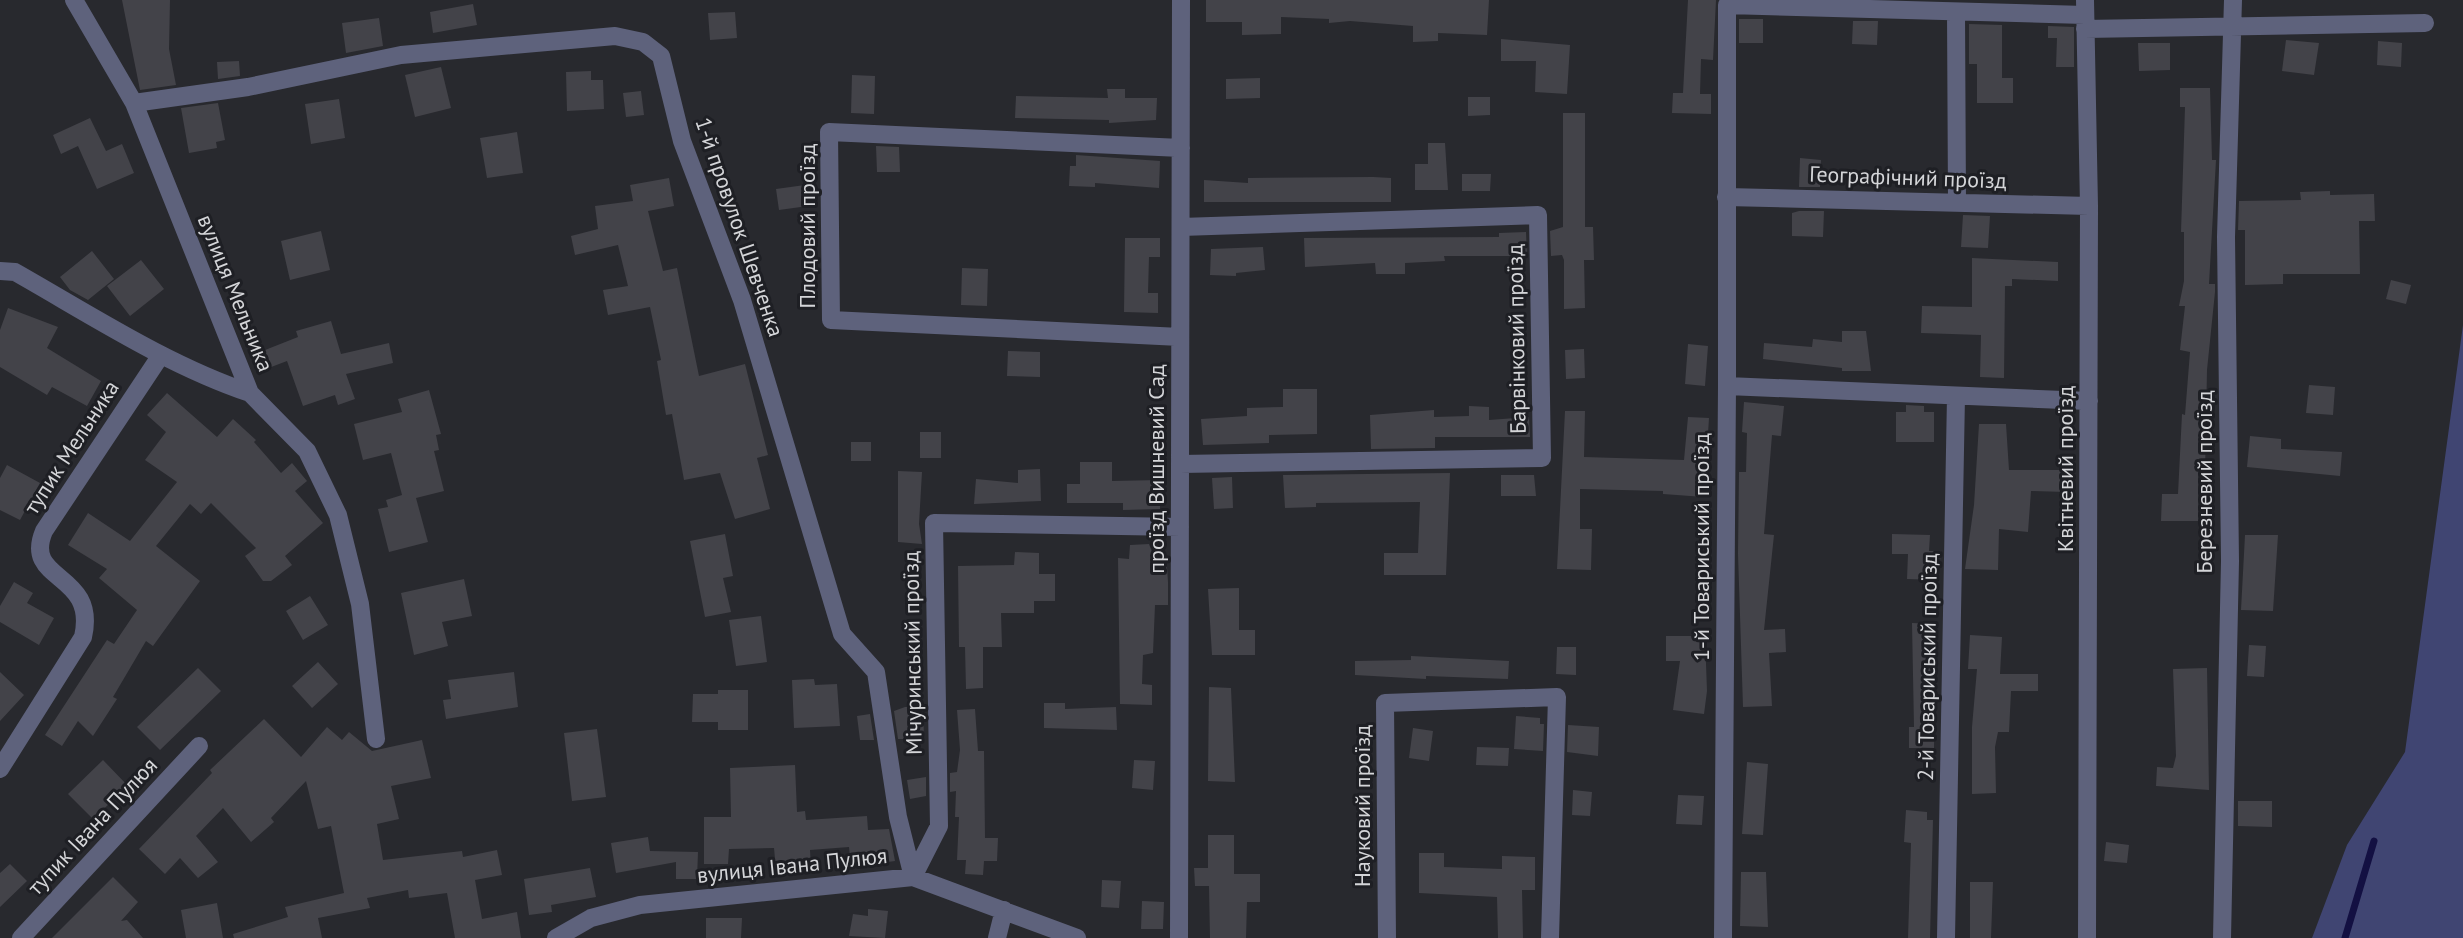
<svg xmlns="http://www.w3.org/2000/svg" width="2463" height="938" font-family="'PT Sans',sans-serif">
  <style>
    .green { fill: #404572 }
    .lines { fill: none; stroke-linecap: round; stroke-linejoin: round }
    .stream { stroke: #131042; stroke-width: 7 }
    .building { fill: #434349 }
    .street { stroke: #5e627c; stroke-width: 18 }
    .labels { text-anchor: middle; dominant-baseline: central; stroke-width: 6; stroke-linejoin: round; paint-order: stroke }
    .street-label { font-size: 22px; fill: #d4d5d8; stroke: #1e1f24 }
  </style>
  <rect width="100%" height="100%" fill="#28292e"/>
  <path class="green" d="M2463 325V938H2312L2347 845 2405 752Z"/>
  <g class="lines">
    <path class="stream" d="M2345 938 2374 841"/>
  </g>
  <path class="building" d="M122 0H170L169 49 176 85 140 90Z
    M1206 0H1489L1487 35 1438 33V41L1413 42V26L1350 21 1329 23V19L1281 17V34L1242 35V22H1206Z
    M1688 0H1716L1713 60 1701 59 1700 94H1711V114L1672 113 1673 93H1683Z
    M473 4 477 25 433 33 430 12Z
    M735 12 737 38 710 40 708 13Z
    M379 18 383 46 346 53 342 23Z
    M1739 19H1763V43H1739Z
    M1853 21H1878L1877 45 1852 44Z
    M1969 24 2002 25V78H2013V103H1977V64H1969Z
    M2048 26 2074 27V67H2056L2057 38H2048Z
    M1501 39 1570 45 1567 94 1535 92 1536 61H1501Z
    M2286 40 2319 43 2314 75 2282 71Z
    M2378 41 2402 43 2401 67 2377 65Z
    M2138 43H2170V70L2139 71Z
    M239 61 240 76 218 79 217 62Z
    M441 67 451 108 415 117 405 75Z
    M591 71V80H603L604 109 567 111 566 72Z
    M852 75 875 76 874 114 851 113Z
    M1260 78V98L1226 99V79Z
    M2180 88H2210L2212 160H2216L2209 284H2215V292L2207 370 2205 474H2198V521H2161L2162 494H2178L2182 414 2185 415 2190 352 2180 350 2185 306H2179L2184 281V232H2181L2185 107H2180Z
    M1107 89H1125V98H1157L1156 120 1109 123V120L1015 118 1016 96 1108 98Z
    M641 91 644 115 626 117 623 93Z
    M1468 97H1490V115L1468 116Z
    M339 99 345 138 311 144 305 104Z
    M218 103 225 140 216 142 217 148 189 153 181 108Z
    M1563 113H1585V227H1593L1594 260H1584L1585 308 1564 309V260L1562 255 1551 256 1550 231 1563 227Z
    M90 118 106 151 122 144 134 173 97 189 78 146 61 154 53 135Z
    M517 132 523 173 487 178 480 138Z
    M1428 143H1445L1448 190H1415V164H1428Z
    M876 146 899 147 900 172H877Z
    M1076 155 1160 161 1159 188 1095 183V187L1069 186 1070 166H1076Z
    M1800 158 1821 160 1820 187H1799Z
    M1462 174H1491L1490 191H1462Z
    M1373 177 1391 178V202H1204V180L1248 183V178Z
    M669 178 674 206 648 211 663 271 677 268 699 376 745 364 768 455 757 458 770 509 735 519 720 473 684 480 672 414 666 415 657 361 661 360 650 307 608 315 603 290 628 286 618 245 575 255 571 236 598 229 595 206 633 201 630 185Z
    M805 185 808 206 779 210 776 189Z
    M2330 191V195L2374 194 2375 221H2359L2360 274H2283V284L2245 285V230H2238L2239 201 2301 200 2300 192Z
    M1799 211H1824L1823 237 1792 236V213Z
    M1963 215 1990 216 1988 248 1961 247Z
    M321 231 330 270 290 280 281 241Z
    M1526 232 1527 256H1444L1445 261 1405 263V274H1376L1375 263 1305 267 1304 238 1499 237V233Z
    M1125 238H1160V257H1149L1148 293H1158V313L1124 312Z
    M1263 247 1265 270 1236 273V276L1210 275 1211 249Z
    M92 251 114 279 88 300 70 290 60 277Z
    M1972 258 2058 262V281L2012 279V286H2005L2004 378 1980 377 1981 335 1921 333 1922 306 1972 307Z
    M141 260 164 289 130 316 107 286Z
    M962 268 988 269 987 306 961 305Z
    M2391 280 2411 285 2406 304 2386 299Z
    M8 308 58 327 47 348 101 381 87 406 52 387 47 395 0 367V330Z
    M331 321 341 354 389 343 393 363 346 374 355 399 338 405 335 395 303 406 287 361 266 369 260 352 298 337 296 331Z
    M1842 331H1866L1871 371H1842V368L1763 359 1764 343 1812 347 1813 339 1842 342Z
    M1688 344 1708 346 1705 386 1685 384Z
    M1584 349 1585 378 1566 379 1565 350Z
    M1008 351 1040 352V377L1007 376Z
    M2309 385 2335 387 2333 415 2306 413Z
    M1283 389H1317V434L1269 435V443L1203 445 1201 419 1247 416V408L1283 407Z
    M429 390 441 434 436 435 439 450 434 451 444 491 416 498 428 542 389 552 378 509 388 507 386 500 402 495 391 453 363 460 354 424 402 412 398 399Z
    M167 393 217 437 233 419 256 440 254 442 281 473 292 463 307 481 295 491 323 523 285 556 292 565 271 581H263L245 556 256 548 211 503 201 514 190 504 156 546 200 581 153 646 146 641 113 697 117 699 93 736 78 721 62 746 45 735 107 640 114 644 137 610 99 578 107 569 68 545 88 513 130 541 177 482 145 460 166 432 147 415Z
    M1744 402 1784 406 1781 436 1772 435 1764 534 1774 535 1764 630 1785 629 1786 652 1769 653 1772 706 1743 707 1738 554 1739 472H1746L1747 433 1742 432Z
    M1906 405 1924 406V412H1934V442H1896V412H1906Z
    M1469 406 1489 407V420L1529 417 1530 437H1435V448L1371 449 1370 415 1434 410V417L1469 416Z
    M1565 411H1585L1584 457 1684 460 1688 417 1709 418 1704 497 1663 494V491L1580 489V529H1592L1591 570 1557 569Z
    M1979 424H2006L2009 470H2067V492L2031 491 2028 532 1999 529 1998 570 1965 569 1974 505Z
    M920 432H941V458H920Z
    M2250 436 2281 439V449L2342 452 2340 476 2247 467Z
    M851 442H871V461H851Z
    M1080 462H1112V481L1160 480V509L1123 510V503H1067V484H1080Z
    M7 465 40 483 20 520 0 510V478Z
    M1040 469 1041 501 974 504 976 479 1018 483V470Z
    M898 471 922 472 919 524 922 544 898 542Z
    M1450 473 1446 575H1384V553H1418L1420 502 1316 503V507L1285 508 1283 475Z
    M1501 475H1534L1536 496H1501Z
    M1232 477 1233 508 1214 509 1212 478Z
    M725 534 733 576 723 578 731 612 705 617 690 541Z
    M1892 534 1930 535 1929 551H1941L1938 580 1907 579 1908 554H1892Z
    M2245 535H2278L2273 611 2241 610Z
    M1149 544 1152 552H1166L1168 582V605H1155L1153 653 1143 655 1142 684 1152 685V705L1120 704 1118 558 1129 559 1130 545Z
    M1015 552 1039 553V574H1055V601H1034V613H1001L1002 647H983V688L966 689 965 647H959L958 566 1014 565Z
    M464 579 472 616 442 622 448 646 414 655 401 593Z
    M14 582 33 593 27 603 54 618 39 645 0 622V606Z
    M1239 588V630H1255V655H1212L1208 589Z
    M310 596 328 625 303 640 286 611Z
    M761 616 767 662 736 666 729 620Z
    M1912 623 1936 624 1934 748H1909V727H1914Z
    M1970 635 2002 637 2000 674H2038V691H2011L2009 732H1998L1995 747 1996 793 1972 794V727L1977 669H1968Z
    M1666 636H1705L1707 691 1704 714 1673 710 1680 661H1666Z
    M2249 645 2266 646 2264 677 2247 676Z
    M1557 647H1576V675L1556 674Z
    M1411 656 1509 661 1508 679 1426 676V679L1355 675V661L1411 660Z
    M318 662 338 684 312 708 292 686Z
    M198 668 221 691 160 750 137 727Z
    M2207 668 2209 790 2156 786 2157 767 2173 768 2176 756 2173 669Z
    M0 672 24 695 0 721Z
    M514 672 518 707 446 719 443 700 451 699 448 680Z
    M814 679 815 685 837 684 840 726 794 728 792 680Z
    M1209 687 1231 688 1235 782 1208 781Z
    M718 690H748V730H718V722H692L693 694H718Z
    M1044 703H1065V709L1116 707 1117 730 1044 728Z
    M905 707H923L924 739H898L894 711Z
    M975 709 978 751H984L985 838H998L997 861H984L983 875 965 874 966 860H957L959 817H955L956 791 950 792V773L957 772 960 750 957 710Z
    M870 714 874 740H860L857 716Z
    M1516 716 1540 718V724H1544L1543 751 1514 749Z
    M264 719 301 757 327 727 342 740 349 732 372 751 422 740 431 778 391 786 399 819 377 824 383 860 462 851 463 857 497 850 502 875 475 880 482 919 517 912 521 938H455L447 893 409 898 408 890 367 898 370 908 318 918 322 938H234L233 934 288 917 285 907 344 893 331 826 318 829 306 781 271 818 274 822 251 842 223 808 196 836 218 862 198 878 180 858 165 874 139 849 212 773 210 770Z
    M1568 725 1599 727 1598 756 1567 752Z
    M1413 728 1433 731 1429 761 1409 758Z
    M597 729 606 797 572 801 564 733Z
    M1477 747 1509 748 1508 766 1476 765Z
    M103 760 128 786 93 819 68 794Z
    M1134 760 1155 761 1153 790 1132 788Z
    M1747 762 1768 764 1763 835 1742 834Z
    M795 765 797 812 805 811 806 820 867 816 868 830 889 829 895 861 851 867 849 847 810 850 811 868 776 870 774 848 729 849 728 864H704V817H731L730 768Z
    M926 777V796L910 799 907 780Z
    M1573 790 1592 792 1590 816 1572 815Z
    M1678 795 1704 796 1702 825 1676 824Z
    M2238 801H2272V827L2238 826Z
    M1906 810 1927 812V820H1933L1930 938H1908L1911 843 1904 842Z
    M1208 835H1234V874H1260V902H1247L1246 938H1210L1209 886H1195L1194 868H1208Z
    M648 837 650 851 698 852 697 879H676V862L616 873 611 843Z
    M2106 842 2129 845 2127 863 2104 861Z
    M1419 853H1444V867L1502 869V856L1535 857V890H1522L1523 938H1498L1497 897 1419 893Z
    M10 864 27 881 0 907V873Z
    M590 868 596 897 551 905 552 912 529 915 524 879Z
    M1741 872H1766L1768 927 1740 926Z
    M113 877 138 902 121 921 127 920 143 938H52Z
    M1102 880 1121 881 1119 908 1101 907Z
    M1970 882H1993L1991 938H1970Z
    M1142 901 1164 902 1163 929H1141Z
    M217 903 223 938H186L181 910Z
    M868 909 888 911 885 938 849 936 853 914 868 916Z
    M706 918H742L741 938H706Z"/>
  <g class="lines">
    <path class="street" d="M74 0 134 103 250 393 307 451 338 515 360 604 376 739
      M2085 0 2089 206 2087 938
      M1956 12 1957 203
      M2085 29 2425 23
      M134 103 248 87 401 55 615 36 643 42 661 56 682 141 742 300 842 634 876 672 898 817 913 877
      M1726 197 2089 206
      M0 271 15 272C91 315 167 365 250 393
      M1180 337 831 320 829 132 1181 148
      M1727 386V5L2085 15
      M1180 464 1542 458 1538 215 1181 227
      M0 769 83 637C98 571 22 583 44 531L161 355
      M913 877 939 826 934 523 1180 527
      M21 938 199 746
      M556 938 591 918 640 905 913 877 1077 938
      M997 938 1004 910
      M1179 938 1181 0
      M1387 938 1385 703 1557 697 1550 938
      M1723 938 1727 386 2089 401
      M1946 938 1956 396
      M2222 938 2230 561 2226 237 2233 0"/>
  </g>
  <g class="labels">
    <g class="street-label">
      <text transform="translate(1908 177) rotate(2)">Географічний проїзд</text>
      <text transform="translate(807 226) rotate(-90)">Плодовий проїзд</text>
      <text transform="translate(740 227) rotate(71)">1-й провулок Шевченка</text>
      <text transform="translate(236 293) rotate(68)">вулиця Мельника</text>
      <text transform="translate(1516 339) rotate(-91)">Барвінковий проїзд</text>
      <text transform="translate(71 447) rotate(-57)">тупик Мельника</text>
      <text transform="translate(1156 469) rotate(-90)">проїзд Вишневий Сад</text>
      <text transform="translate(2065 469) rotate(-90)">Квітневий проїзд</text>
      <text transform="translate(2204 482) rotate(-90)">Березневий проїзд</text>
      <text transform="translate(1701 547) rotate(-90)">1-й Товариський проїзд</text>
      <text transform="translate(912 653) rotate(-91)">Мічуринський проїзд</text>
      <text transform="translate(1927 667) rotate(-89)">2-й Товариський проїзд</text>
      <text transform="translate(1362 806) rotate(-90)">Науковий проїзд</text>
      <text transform="translate(92 826) rotate(-47)">тупик Івана Пулюя</text>
      <text transform="translate(792 865) rotate(-6)">вулиця Івана Пулюя</text>
    </g>
  </g>
</svg>
